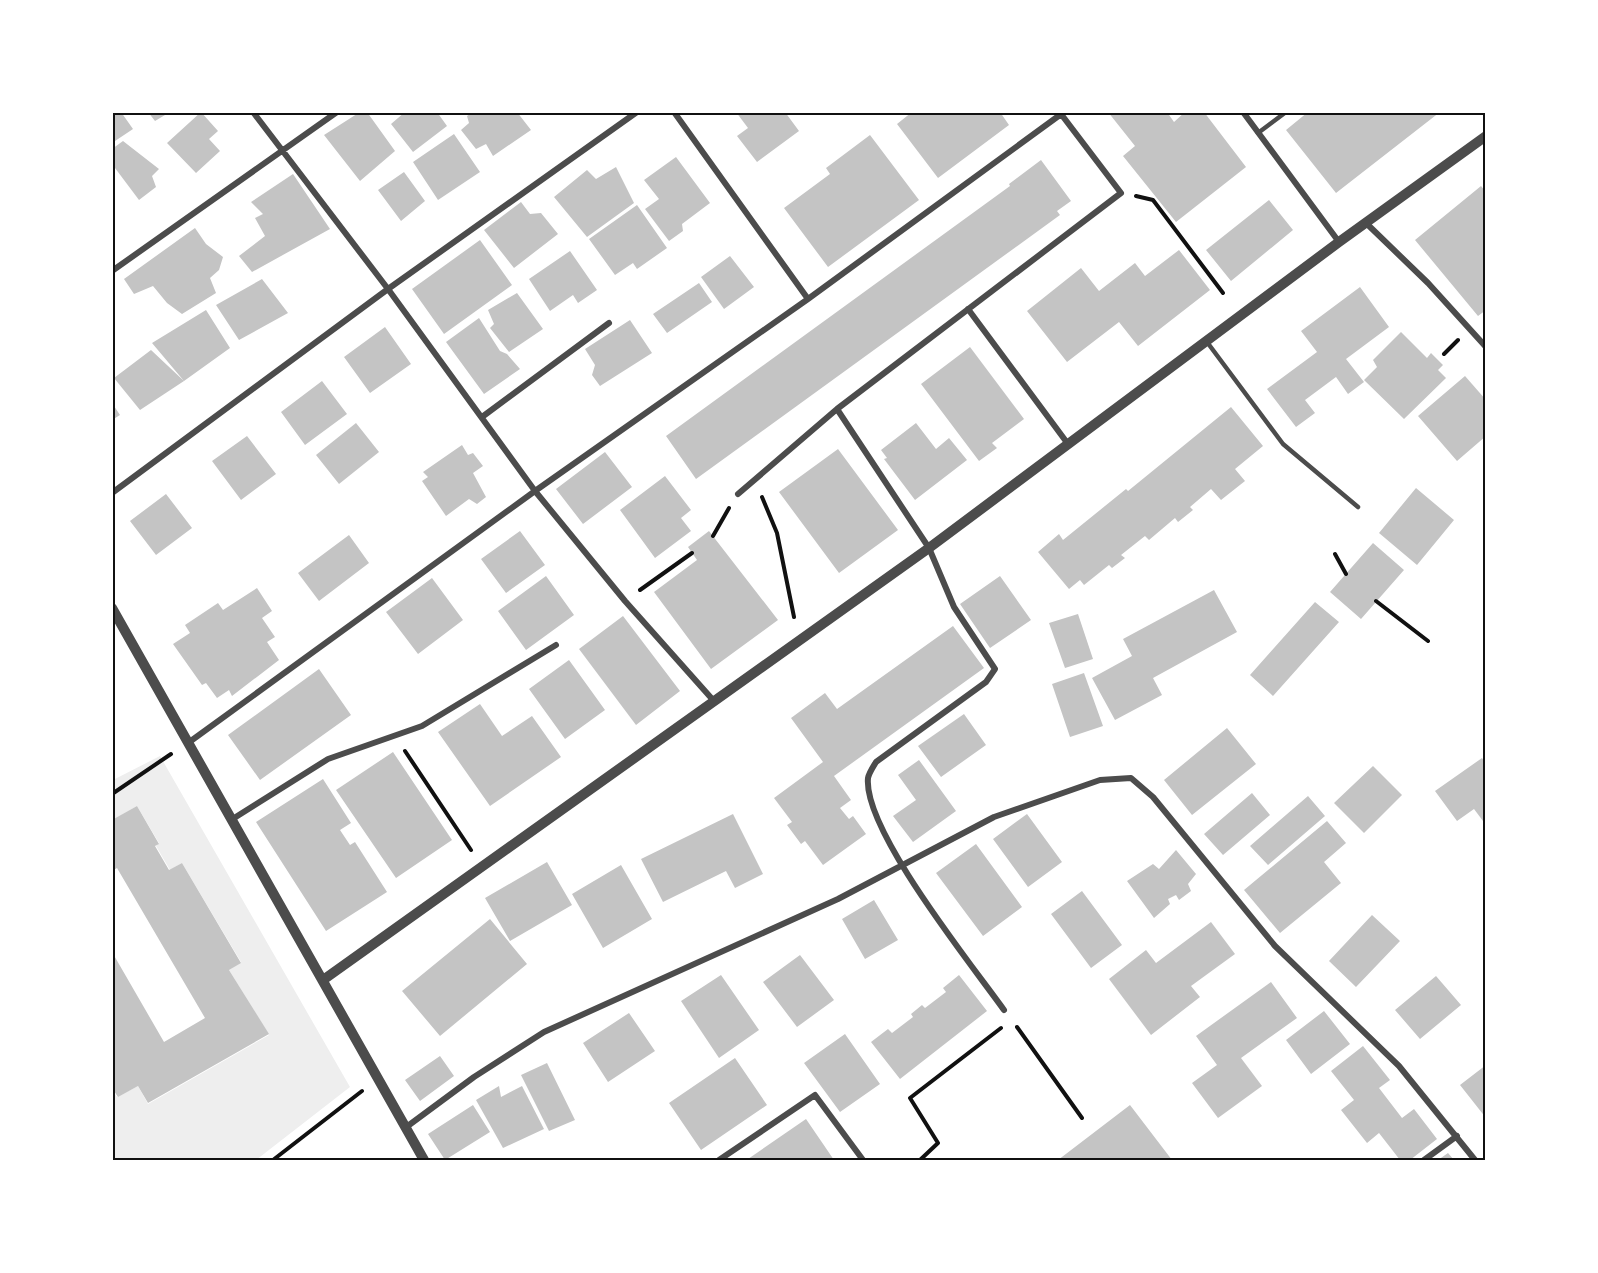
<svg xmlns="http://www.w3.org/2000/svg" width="1598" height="1273" font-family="'Noto Sans',sans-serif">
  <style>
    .green { fill: #eee }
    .building { fill: #c4c4c4 }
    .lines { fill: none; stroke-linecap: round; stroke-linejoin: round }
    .path { stroke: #111; stroke-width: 4 }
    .service { stroke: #4c4c4c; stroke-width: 4.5 }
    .minor { stroke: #4c4c4c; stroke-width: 6 }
    .tertiary { stroke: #4c4c4c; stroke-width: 10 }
    .neatline { fill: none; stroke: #111; stroke-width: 2 }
  </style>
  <rect width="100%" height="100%" fill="#fff"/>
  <path class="green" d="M160 756 350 1087 256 1160H113L112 1089 117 1097 138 1086 148 1104 269 1035 229 970 241 962 182 863 170 870 156 846 159 843 137 806 113 820V780Z"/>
  <path class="building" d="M112 112H121L133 129 112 143Z
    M148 112H170L155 121Z
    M201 112 218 131 209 139 220 151 196 173 167 143Z
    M360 112H367L395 151 360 181 324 135Z
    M405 112H437L447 126 413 152 391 124Z
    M473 112H517L531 130 493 156 486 144 476 149 461 130 469 123 467 116Z
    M736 112H785L799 131 757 162 737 136 748 128Z
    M912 112H1000L1009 125 938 178 897 124Z
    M1108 112H1167L1174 122 1185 112H1204L1246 167 1176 222 1123 156 1135 146Z
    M1308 112H1440L1336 193 1286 130Z
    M454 134 480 172 438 200 413 162Z
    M870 135 919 200 828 267 784 208 830 174 826 168Z
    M123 141 159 169 152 176 156 187 139 200 112 164V149Z
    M676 157 710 203 682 224 683 231 669 241 645 209 659 199 644 180Z
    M1041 160 1071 201 1057 211 1060 215 696 479 666 436 1010 186 1009 184Z
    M616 167 634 203 587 237 554 197 587 170 596 179Z
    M404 172 425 201 401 221 378 190Z
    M293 174 330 229 252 272 239 256 265 236 255 218 263 214 251 202Z
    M1481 186 1486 192V310L1478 316 1415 240Z
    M1269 200 1293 230 1231 281 1206 250Z
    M521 202 530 214 541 213 558 234 514 268 484 230Z
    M637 205 667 248 637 269 633 263 615 275 589 239Z
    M195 228 206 244 223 257 219 270 210 278 216 293 182 314 167 303 153 286 134 294 124 279Z
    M480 240 512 285 444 334 412 289Z
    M1179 250 1210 290 1138 346 1119 322 1067 362 1027 311 1081 268 1099 291 1135 263 1145 276Z
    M570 251 597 290 578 303 573 295 550 311 529 279Z
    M730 256 754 287 724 309 701 277Z
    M262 279 288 313 239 340 216 305Z
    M699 283 712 302 667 333 653 314Z
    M1360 287 1389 327 1346 359 1364 382 1348 394 1336 377 1305 400 1315 413 1296 427 1267 389 1317 352 1301 331Z
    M517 293 543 329 509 352 490 328 494 324 488 310Z
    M206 310 230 348 184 381 152 343Z
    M479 318 500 351 507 354 520 369 484 394 446 342Z
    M630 320 652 353 600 386 592 375 595 365 585 349Z
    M385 327 411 364 370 393 344 357Z
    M1401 332 1427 358 1431 353 1443 365 1438 370 1446 378 1404 419 1364 380 1377 367 1373 360Z
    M970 347 1024 419 992 443 997 448 979 461 921 384Z
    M151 350 184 381 140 410 114 378Z
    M1465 376 1486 400V436L1457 461 1418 416Z
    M322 381 347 414 305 445 281 412Z
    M112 403 120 415 112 420Z
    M1231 407 1263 446 1235 469 1245 481 1221 500 1211 489 1190 507 1193 510 1178 522 1175 518 1149 540 1145 536 1121 555 1125 558 1112 568 1109 565 1084 585 1080 580 1069 589 1038 552 1059 534 1063 540 1126 489 1128 491Z
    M356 423 379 452 339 484 316 455Z
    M916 423 936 449 949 438 967 460 915 500 884 459 887 458 881 450Z
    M247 436 276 474 241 500 212 461Z
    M462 445 468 455 473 453 483 466 473 473 486 497 477 504 469 499 446 516 422 481 428 477 423 472Z
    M838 449 898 530 839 573 779 492Z
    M605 452 632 487 583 524 556 489Z
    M665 476 691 510 681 518 691 531 655 558 620 510Z
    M1416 488 1454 520 1417 565 1379 533Z
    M166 494 192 528 156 555 130 521Z
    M520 531 545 565 506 593 481 559Z
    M709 531 778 620 711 669 654 592 697 560 688 547Z
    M349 535 369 563 319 601 298 573Z
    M1373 543 1404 570 1361 619 1330 592Z
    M546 576 574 615 526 650 498 611Z
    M1000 576 1031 620 990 648 960 604Z
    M432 578 463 620 418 654 386 612Z
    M257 588 272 611 262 618 275 637 267 642 279 660 232 696 229 690 217 698 206 683 202 685 173 644 190 633 185 625 218 603 223 610Z
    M1214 590 1237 632 1153 678 1162 695 1115 720 1092 678 1132 656 1123 639Z
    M1315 602 1339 622 1273 696 1250 675Z
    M1078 614 1093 659 1065 668 1049 623Z
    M623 616 680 691 636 725 579 649Z
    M953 626 984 668 834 776 851 800 840 808 849 819 853 816 866 834 823 865 805 841 801 844 787 825 792 822 774 798 823 762 791 718 825 693 837 709Z
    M569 660 605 710 565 739 529 689Z
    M319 669 351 715 260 780 228 735Z
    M1084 673 1103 726 1070 737 1052 684Z
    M480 704 502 736 532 716 561 757 490 806 438 732Z
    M964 714 986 745 941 777 918 746Z
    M1227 728 1256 764 1192 815 1164 780Z
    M393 752 452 840 396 878 336 790Z
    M1482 758 1486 764V825L1474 809 1457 821 1435 791Z
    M919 760 956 811 913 842 893 816 916 800 898 775Z
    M1373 766 1402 795 1364 833 1334 803Z
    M323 779 351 823 340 830 350 845 355 842 387 892 326 931 256 822Z
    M1252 793 1270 815 1223 855 1204 834Z
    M1308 796 1325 816 1268 865 1250 846Z
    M137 806 159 844 155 846 169 870 182 863 241 963 229 970 269 1034 148 1103 138 1086 118 1097 112 1088V952L164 1042 205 1018 117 868 112 871V820Z
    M733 814 763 874 735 888 726 871 663 902 641 859Z
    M1027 814 1062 862 1028 887 993 839Z
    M1327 821 1346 843 1324 862 1341 883 1280 933 1244 890Z
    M976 844 1022 907 983 936 936 873Z
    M1176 850 1196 874 1188 884 1191 891 1179 900 1176 895 1168 899 1170 904 1154 918 1127 881 1153 864 1159 869Z
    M547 862 572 905 510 941 485 898Z
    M621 865 652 919 603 948 572 894Z
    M1082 891 1122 945 1091 968 1051 914Z
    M874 900 898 940 865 959 842 919Z
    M1372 915 1400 941 1356 987 1329 961Z
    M490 919 527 964 440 1036 402 991Z
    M1211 922 1235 954 1191 986 1200 997 1151 1035 1109 979 1146 950 1156 963Z
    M800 955 834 1000 797 1027 763 982Z
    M721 975 759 1030 719 1058 681 1001Z
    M959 975 987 1011 900 1079 871 1042 888 1029 892 1033 913 1017 911 1014 922 1005 925 1008 946 992 943 988Z
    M1436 976 1461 1005 1420 1039 1395 1010Z
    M1271 982 1297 1018 1241 1058 1262 1086 1218 1118 1192 1083 1217 1065 1196 1036Z
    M1324 1011 1350 1044 1311 1074 1286 1040Z
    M629 1013 655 1051 608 1082 583 1043Z
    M845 1034 880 1084 840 1112 804 1063Z
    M1363 1046 1390 1080 1379 1088 1402 1118 1414 1109 1437 1139 1410 1160H1400L1379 1133 1367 1143 1341 1110 1354 1100 1331 1071Z
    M440 1056 454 1076 420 1101 405 1080Z
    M735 1058 767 1105 701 1150 669 1103Z
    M547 1063 575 1120 549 1131 521 1075Z
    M1486 1065V1118L1460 1085Z
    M499 1086 501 1097 522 1086 544 1129 503 1148 476 1100Z
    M473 1105 490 1132 445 1160 428 1134Z
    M1130 1105 1172 1160H1058Z
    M806 1119 834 1160H749L748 1159Z
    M1448 1153 1454 1160H1438Z"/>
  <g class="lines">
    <path class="path" d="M1136 196 1153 200 1223 293
      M1444 354 1458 340
      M762 497 777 533 794 617
      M713 536 729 508
      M1335 554 1346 574
      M640 590 692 553
      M1376 601 1428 641
      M405 751 471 850
      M112 794 171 754
      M1017 1027 1082 1118
      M273 1160 362 1091
      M920 1160 938 1143 910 1098 1001 1028"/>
    <path class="service" d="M1258 133 1286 112
      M1207 342 1283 444 1358 507"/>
    <path class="minor" d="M253 112 388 289 535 491 625 601 713 700
      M674 112 808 299
      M1243 112 1339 242
      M1366 223 1428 283 1486 347
      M112 271 337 112
      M968 309 1068 444
      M837 409 929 548 954 607 995 669 986 682 876 762C873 767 869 773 868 778 863 830 972 965 1004 1010
      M482 417 609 323
      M112 493 388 289 637 112
      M738 494 837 409 1121 193 1061 114
      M188 743 535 491 808 299 1064 112
      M231 820 328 759 422 726 556 645
      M405 1128 474 1077 544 1032 838 899 994 817 1100 780 1131 778 1153 797 1275 946 1399 1066 1475 1160
      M719 1160 815 1095 863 1160
      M1424 1160 1457 1136"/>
    <path class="tertiary" d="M112 608 424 1160
      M323 980 929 548 1339 242 1486 136"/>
  </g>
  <rect width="1598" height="1273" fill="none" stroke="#ffffff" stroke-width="228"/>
  <rect x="114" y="114" width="1370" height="1045" class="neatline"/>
</svg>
